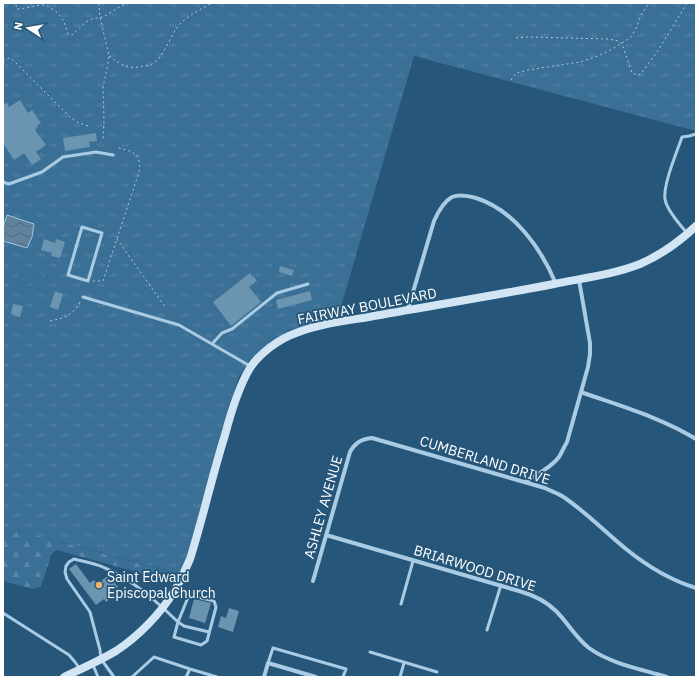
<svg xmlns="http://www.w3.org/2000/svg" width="699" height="680" font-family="'IBM Plex Sans',sans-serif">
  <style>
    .grass { fill: url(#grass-tufts) }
    .forest { fill: url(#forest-firs) }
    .garden { fill: #3a7096 }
    .water { fill: url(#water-waves); stroke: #9dc8e4 }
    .building { fill: #6b94b1 }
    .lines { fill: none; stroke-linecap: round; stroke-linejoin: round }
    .path { stroke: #a9cbe3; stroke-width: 1; stroke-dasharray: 2 3; stroke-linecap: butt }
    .lane { stroke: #a9cbe3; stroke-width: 3 }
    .street { stroke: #a9cbe3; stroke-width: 4 }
    .secondary { stroke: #d1e5f4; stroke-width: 8 }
    .poi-dot { fill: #ecb66e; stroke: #265679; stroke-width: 1.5 }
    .labels { text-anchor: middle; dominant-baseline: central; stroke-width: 3.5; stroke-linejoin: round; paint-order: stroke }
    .street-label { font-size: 14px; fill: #fff; stroke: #265679 }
    .poi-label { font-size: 14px; fill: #fff; stroke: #265679; text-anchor: start }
  </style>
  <defs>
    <pattern id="grass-tufts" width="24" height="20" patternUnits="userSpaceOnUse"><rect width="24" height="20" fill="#3a7096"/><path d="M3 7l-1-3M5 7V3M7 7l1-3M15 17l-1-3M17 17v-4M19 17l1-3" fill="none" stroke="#5885a6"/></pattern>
    <pattern id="forest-firs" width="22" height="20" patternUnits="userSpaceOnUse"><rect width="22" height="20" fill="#3a7096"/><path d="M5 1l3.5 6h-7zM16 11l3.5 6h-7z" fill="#5885a6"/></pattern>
    <pattern id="water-waves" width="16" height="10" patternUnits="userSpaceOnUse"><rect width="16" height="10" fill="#60829c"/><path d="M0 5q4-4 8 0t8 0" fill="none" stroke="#576a78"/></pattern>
  </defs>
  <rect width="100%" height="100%" fill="#265679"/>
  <path class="grass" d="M3 3H696V131L414 56 338 317 290 330 272 341 251 359 239 377 230 403 190 547 180 574 21 531 3 535Z"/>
  <path class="forest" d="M21 531 171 572 172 575 166 580 57 550 51 555 41 587 33 589 3 581V535Z"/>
  <path class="garden" d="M20 268 43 275 40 286 17 279Z
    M16 282 39 288 36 299 13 292Z"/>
  <path class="water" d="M7 215 34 224 32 237 27 248 3 241V227Z"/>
  <path class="building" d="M20 100 28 113 32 110 41 123 37 126 38 127 35 130 46 145 36 152 41 159 32 165 24 153 14 160 3 143V105L7 103 9 107Z
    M96 133 97 141 89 142 90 147 65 151 63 138Z
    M44 239 55 243 56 239 65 242 60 258 51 256 52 253 41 250Z
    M280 266 294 270 292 276 279 272Z
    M250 273 257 281 249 287 261 302 231 326 213 302Z
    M55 291 63 294 58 310 50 307Z
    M310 291 312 300 278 309 276 300Z
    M13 304 23 306 20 317 11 314Z
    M76 564 90 583 94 580 97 584 109 575 118 587 113 590 116 594 106 602 104 599 96 605 69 569Z
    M194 599 211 603 205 623 189 618Z
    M229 608 239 611 233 632 218 627 221 616 226 618Z"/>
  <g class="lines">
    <path class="path" d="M11 3 16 5 17 9C26 9 34 5 43 5 46 5 48 6 51 8 62 15 65 23 68 34L72 35 86 22 92 19 103 17 126 3
      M99 3 100 17 109 56 107 69 103 87 104 121 103 139
      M516 38 528 37 608 39 619 41 622 44 632 73 637 75 641 74 659 49 687 3
      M109 56C122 65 127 70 143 66 146 66 150 65 152 64 164 58 171 33 180 24 189 15 201 9 212 3
      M3 61 9 58 13 60 70 117 79 123 88 126
      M511 80 516 73 528 70 580 62 598 56 614 48 630 38 636 29 641 15 649 3
      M117 239 166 308
      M93 281H103L140 169C139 150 131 152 116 147
      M50 321C65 318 73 315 80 302"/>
    <path class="lane" d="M3 182 9 184 42 172 63 157 96 152 113 155
      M82 227 102 233 88 281 68 275Z
      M687 233C680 225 666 209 665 199 663 184 677 152 682 137L689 136 696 134
      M83 297 179 325 250 366
      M212 344 222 333 232 329 277 293 308 284
      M189 595 178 622 184 626 209 632
      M401 604 413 561
      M3 613 69 655 75 662 80 669
      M487 630 501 585
      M370 652 437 672
      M268 663 273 648 346 669 343 677
      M93 665 98 677
      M190 669 217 677
      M114 677 101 659 100 650 90 612 67 579 65 572 66 566 69 562 74 559 78 560C87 562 97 564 105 568 133 580 156 601 178 622L174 637 201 645 207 641 216 607 214 601 189 595 177 590
      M132 677 154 657 190 669 186 677
      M400 677 404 663"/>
    <path class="street" d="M408 309 434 221C438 212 443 202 452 197 460 194 469 196 476 198 514 210 541 248 556 284
      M581 392C620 406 660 417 696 439
      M525 482C536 475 551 468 559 457 562 452 564 447 567 442L588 367 590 354V343L579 280
      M326 535 519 591C533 595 546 601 556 611 568 623 576 638 589 648 611 664 641 669 667 677
      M313 581 350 452C355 443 361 439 372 438L545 488C551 491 557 493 562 496 585 511 605 532 626 549 647 566 670 580 696 588
      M264 677 268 663 316 677"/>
    <path class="secondary" d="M64 677C81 669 99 661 116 651 139 636 161 613 175 590 181 580 185 570 190 559 203 518 212 476 225 435 231 412 238 388 250 368 260 353 279 339 296 333 319 324 344 321 369 317 430 306 492 296 554 284 583 278 612 275 640 264 661 255 679 242 696 226"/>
  </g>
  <circle class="poi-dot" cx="99" cy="585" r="4"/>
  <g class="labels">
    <g class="street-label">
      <text transform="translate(367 306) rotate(-11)">FAIRWAY BOULEVARD</text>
      <text transform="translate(485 460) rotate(17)">CUMBERLAND DRIVE</text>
      <text transform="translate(323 507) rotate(-74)">ASHLEY AVENUE</text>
      <text transform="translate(475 568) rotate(17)">BRIARWOOD DRIVE</text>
    </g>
    <g class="poi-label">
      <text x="107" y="577">Saint Edward<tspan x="107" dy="16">Episcopal Church</tspan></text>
    </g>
  </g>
  <rect width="699" height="680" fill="none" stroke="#ffffff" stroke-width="8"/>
  <g transform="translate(28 28) rotate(282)" stroke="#265679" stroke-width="3" paint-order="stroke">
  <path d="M0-3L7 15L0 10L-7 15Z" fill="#ffffff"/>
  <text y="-6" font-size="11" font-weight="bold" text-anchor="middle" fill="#ffffff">N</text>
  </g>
</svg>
